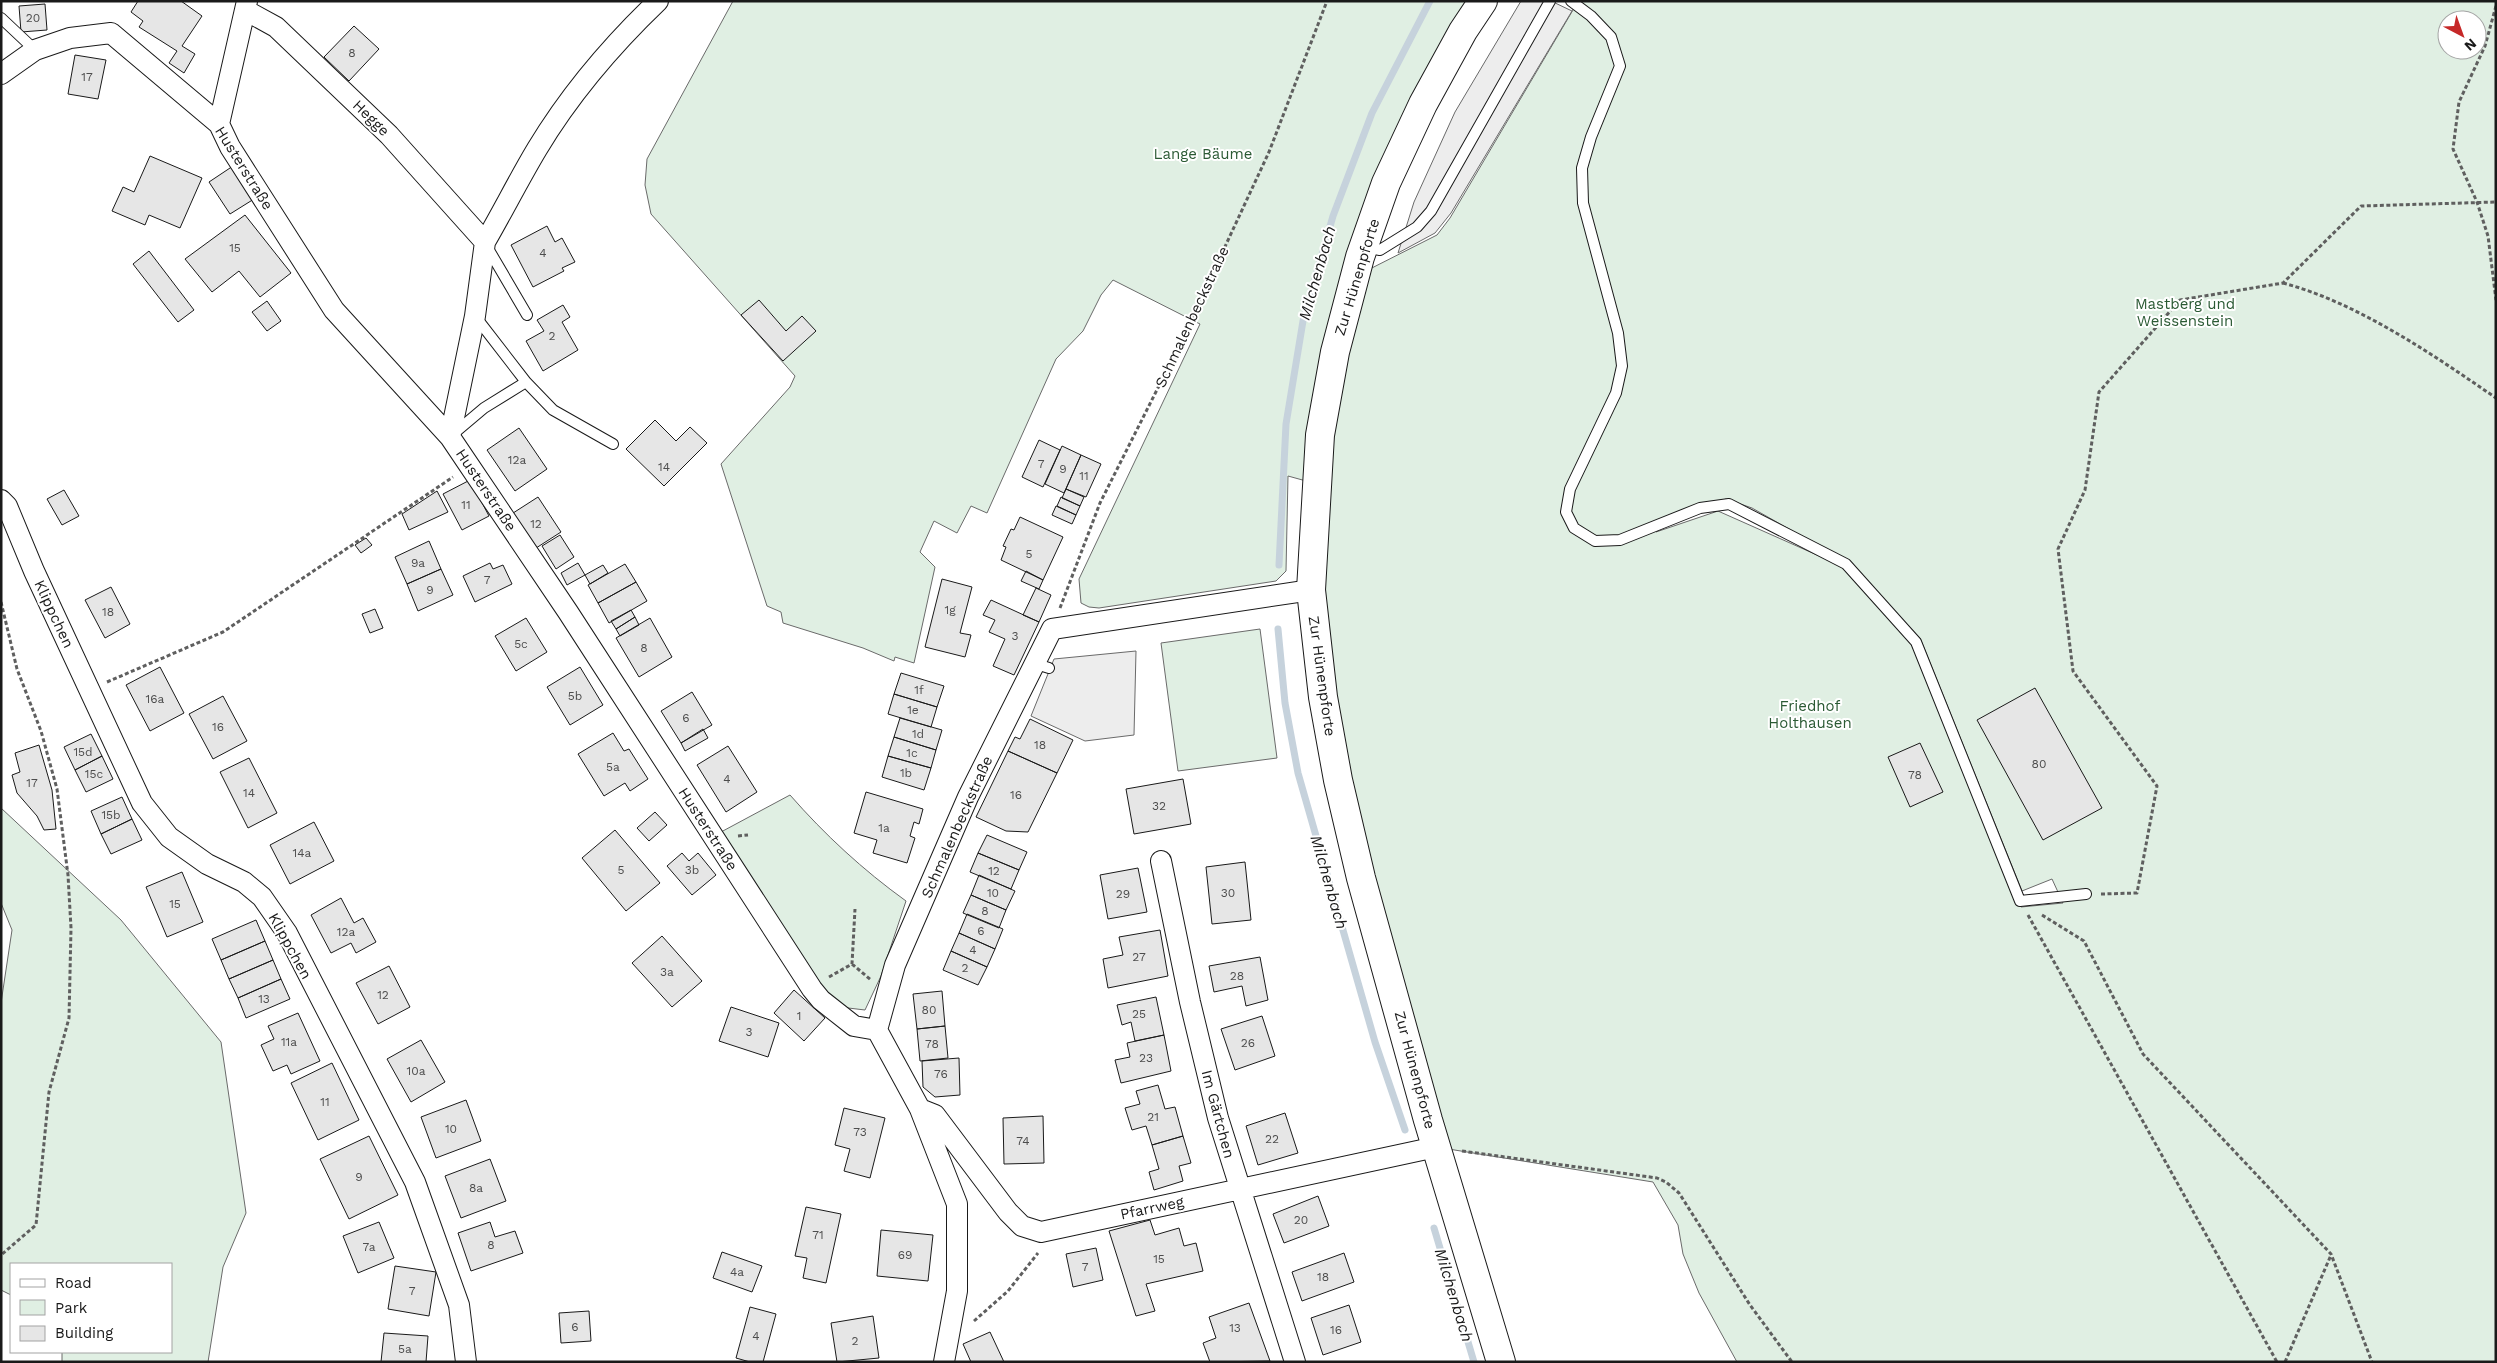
<svg xmlns="http://www.w3.org/2000/svg" width="2497" height="1363" font-family="'Work Sans',sans-serif">
  <style>
    .green { fill: #e0efe3; stroke: #6a6a6a; fill-rule: evenodd }
    .parking { fill: #ededed; stroke: #6a6a6a }
    .lines { fill: none; stroke-linecap: round; stroke-linejoin: round }
    .stream { stroke: #c6d2dc; stroke-width: 7 }
    .building { fill: #e6e6e6; stroke: #1a1a1a }
    .lane-casing { stroke: #1a1a1a; stroke-width: 12 }
    .street-casing { stroke: #1a1a1a; stroke-width: 22 }
    .primary-casing { stroke: #1a1a1a; stroke-width: 30 }
    .path { stroke: #5f5f5f; stroke-width: 3; stroke-dasharray: 4 2.5; stroke-linecap: butt }
    .lane { stroke: #fff; stroke-width: 10 }
    .street { stroke: #fff; stroke-width: 20 }
    .primary { stroke: #fff; stroke-width: 28 }
    .labels { text-anchor: middle; dominant-baseline: central; stroke-width: 4; stroke-linejoin: round; paint-order: stroke }
    .number-label { font-size: 12px; fill: #4d4d4d }
    .street-label { font-size: 15px; fill: #1a1a1a; stroke: #fff }
    .park-label { font-size: 15px; fill: #2b5a34; stroke: #fff }
    .water-label { font-size: 16px; font-style: italic; fill: #1a1a1a; stroke: #fff }
  </style>
  <rect width="100%" height="100%" fill="#fff"/>
  <path class="green" d="M733 1H1480L1356 276 1437 235 1450 218 1573 10V1H2496V1362H1737L1699 1293 1683 1254 1678 1225 1653 1182 1436 1147 1338 781 1317 484 1288 476 1286 571 1276 581 1099 608 1089 607 1081 603 1079 579 1200 324 1113 280 1101 295 1083 331 1056 359 987 513 971 506 957 533 934 521 920 552 935 567 914 663 895 657 894 661 863 648 783 623 781 612 767 606 721 464 790 387 795 376 651 214 645 185 647 159ZM2447 20H2477V50H2447ZM1726 499 1752 508 1847 562 1920 638 2022 891 2052 879 2063 903 2021 907 1913 644 1844 567 1718 511 1656 532 1653 522Z
    M1260 629 1277 758 1178 771 1161 643Z
    M790 795C825 835 863 870 906 901L881 976 865 1010 840 1007 809 973 721 832Z
    M1 808 121 920 221 1042 246 1213 223 1267 208 1362H62V1352H171V1264H11V1295L1 1290V1003L12 930 1 903Z"/>
  <path class="parking" d="M1521 1H1551L1572 11 1451 213 1435 233 1398 253 1414 202 1455 112Z
    M1136 651 1134 735 1085 741 1031 716 1054 659Z"/>
  <g class="lines">
    <path class="stream" d="M1279 565 1286 424 1303 321 1333 216 1372 113 1430 1
      M1278 629 1285 703 1298 773 1375 1042 1405 1130
      M1434 1228 1474 1362"/>
  </g>
  <path class="building" d="M138 1H181L202 16 182 46 195 54 184 73 169 63 177 51 139 27 143 21 131 12Z
    M45 4 47 30 21 32 19 6Z
    M354 26 379 49 349 81 324 57Z
    M75 55 106 60 98 99 68 94Z
    M150 156 202 178 180 228 149 215 145 225 112 211 123 187 134 192Z
    M233 166 254 199 230 214 209 182Z
    M245 215 291 273 260 297 239 271 212 292 185 259Z
    M547 226 555 242 562 238 575 262 562 268 564 271 533 287 511 245Z
    M149 251 194 310 178 322 133 264Z
    M759 300 786 331 802 316 816 331 783 361 741 315Z
    M267 301 281 321 267 331 252 312Z
    M563 305 570 317 562 322 578 350 543 371 526 341 544 331 537 320Z
    M655 420 676 441 690 427 707 443 664 486 626 449Z
    M519 428 547 469 515 491 487 450Z
    M1039 440 1060 450 1043 487 1022 477Z
    M1062 446 1081 455 1064 493 1045 484Z
    M1081 455 1101 464 1086 497 1066 489Z
    M470 480 489 516 462 530 443 494Z
    M1066 489 1084 497 1080 506 1062 498Z
    M64 490 79 516 62 525 47 499Z
    M437 491 448 512 409 530 402 514Z
    M538 497 561 532 533 550 510 515Z
    M1061 497 1080 506 1076 515 1057 506Z
    M1056 506 1076 515 1072 524 1052 515Z
    M1020 517 1063 537 1043 580 1001 560 1006 547 1003 546 1011 529 1014 530Z
    M560 535 574 557 556 569 542 546Z
    M366 538 372 545 361 553 355 545Z
    M429 541 441 569 407 584 395 557Z
    M490 563 493 569 503 565 512 584 475 602 463 576Z
    M578 563 585 575 567 585 561 573Z
    M625 564 636 582 598 603 588 585Z
    M603 565 608 573 590 584 585 575Z
    M441 569 453 595 418 611 407 584Z
    M1026 571 1043 580 1039 589 1021 581Z
    M942 579 972 587 960 633 971 635 965 657 925 647Z
    M636 582 647 601 609 623 598 603Z
    M111 587 130 624 105 638 85 600Z
    M1036 588 1051 595 1039 622 1023 615Z
    M991 600 1039 622 1014 675 993 666 1005 639 989 632 995 620 983 615Z
    M375 609 383 628 370 633 362 614Z
    M631 610 635 617 616 629 611 621Z
    M635 617 639 625 620 636 616 629Z
    M526 618 547 652 516 671 495 636Z
    M650 618 672 657 639 677 616 638Z
    M160 667 184 713 150 731 126 685Z
    M580 667 603 705 570 725 547 687Z
    M901 673 944 686 937 707 894 694Z
    M2035 688 2102 808 2043 840 1977 720Z
    M692 692 712 725 681 743 661 711Z
    M894 694 937 707 931 727 888 714Z
    M223 696 247 741 213 759 189 714Z
    M900 718 942 730 936 750 894 737Z
    M1030 719 1073 740 1057 773 1008 751 1015 737 1020 739Z
    M703 729 708 738 685 751 681 743Z
    M613 733 624 751 629 749 648 779 630 791 625 783 604 796 578 754Z
    M91 734 102 756 75 770 64 747Z
    M894 737 936 750 931 768 888 756Z
    M1920 743 1943 792 1910 807 1888 757Z
    M39 745 52 790 56 829 44 830 37 816 17 793 12 775 20 772 15 753Z
    M728 746 757 792 726 812 697 765Z
    M1008 751 1057 773 1028 832 1006 831 976 817Z
    M102 756 113 779 86 792 75 770Z
    M888 756 931 768 924 790 882 777Z
    M249 758 277 813 248 828 220 772Z
    M1183 779 1191 824 1134 834 1126 789Z
    M866 792 923 809 919 824 914 822 910 836 915 838 907 863 873 853 877 840 854 833Z
    M122 797 132 819 101 834 91 811Z
    M655 812 667 825 649 841 637 828Z
    M132 819 142 840 111 854 101 834Z
    M314 822 334 861 290 884 270 845Z
    M615 830 660 883 626 911 582 858Z
    M987 835 1027 852 1019 870 978 853Z
    M682 853 689 861 698 853 716 875 692 895 667 866Z
    M978 853 1019 870 1011 889 970 872Z
    M1245 862 1251 920 1212 924 1206 867Z
    M1138 868 1147 912 1108 919 1100 875Z
    M182 872 203 922 167 937 146 887Z
    M979 875 1015 891 1006 910 971 895Z
    M971 895 1006 910 999 928 963 913Z
    M341 898 354 923 363 918 376 942 356 953 351 943 331 953 311 915Z
    M967 914 1003 929 995 949 959 933Z
    M256 920 265 941 221 960 212 939Z
    M1160 930 1168 976 1108 988 1103 959 1123 955 1119 937Z
    M959 933 995 949 987 967 951 951Z
    M662 936 702 981 672 1007 632 963Z
    M265 941 273 960 229 979 221 960Z
    M951 951 987 967 978 985 943 970Z
    M1260 957 1268 1000 1246 1006 1242 986 1214 992 1209 966Z
    M273 960 281 979 238 998 229 979Z
    M389 966 410 1007 378 1024 356 983Z
    M281 979 290 999 246 1018 238 998Z
    M794 990 825 1018 804 1041 774 1013Z
    M942 991 945 1026 917 1029 913 994Z
    M1156 997 1164 1035 1135 1041 1131 1022 1122 1025 1117 1005Z
    M731 1007 779 1023 768 1057 719 1041Z
    M298 1013 320 1061 291 1074 287 1065 273 1071 261 1045 274 1039 268 1026Z
    M1262 1016 1275 1056 1235 1070 1221 1029Z
    M945 1026 948 1058 920 1061 917 1029Z
    M1164 1035 1171 1071 1121 1083 1115 1060 1130 1057 1127 1043Z
    M421 1040 445 1082 411 1102 387 1059Z
    M959 1058 960 1095 935 1097 923 1087 922 1061Z
    M332 1063 359 1120 318 1140 291 1083Z
    M1158 1085 1165 1109 1175 1107 1183 1136 1152 1145 1146 1126 1132 1130 1125 1108 1140 1104 1136 1091Z
    M466 1100 481 1141 436 1158 421 1117Z
    M844 1108 885 1118 870 1178 844 1171 850 1149 835 1145Z
    M1285 1113 1298 1153 1258 1165 1246 1126Z
    M1043 1116 1044 1163 1004 1164 1003 1118Z
    M369 1136 398 1195 349 1219 320 1159Z
    M1183 1136 1191 1163 1179 1166 1183 1181 1154 1190 1149 1172 1159 1169 1152 1145Z
    M490 1159 506 1201 461 1218 445 1176Z
    M1318 1196 1329 1226 1284 1243 1273 1214Z
    M806 1207 841 1214 826 1283 803 1278 807 1258 795 1256Z
    M1150 1220 1155 1235 1179 1228 1184 1246 1196 1243 1203 1271 1146 1284 1155 1311 1136 1316 1109 1231Z
    M379 1222 394 1258 358 1273 343 1236Z
    M490 1222 495 1237 515 1231 523 1253 471 1271 458 1233Z
    M881 1230 933 1235 928 1281 877 1276Z
    M1096 1248 1103 1280 1073 1287 1066 1254Z
    M722 1252 762 1266 752 1292 713 1278Z
    M1344 1253 1354 1282 1302 1301 1292 1272Z
    M395 1266 436 1272 429 1316 388 1309Z
    M1249 1303 1270 1361 1210 1362 1203 1343 1216 1338 1209 1317Z
    M1349 1305 1361 1342 1323 1355 1311 1318Z
    M750 1307 776 1314 763 1362H750L736 1358Z
    M589 1311 591 1341 561 1343 559 1313Z
    M873 1316 879 1358 837 1362 831 1323Z
    M990 1332 1004 1362H971L963 1344Z
    M384 1333 428 1336 426 1362H381Z"/>
  <g class="lines">
    <defs>
      <path id="lane" d="M1571 1 1591 16 1611 37 1620 66 1591 137 1582 168 1583 203 1618 333 1622 366 1616 393 1570 489 1566 512 1574 528 1595 541 1620 540 1700 508 1729 504 1846 564 1916 642 2020 901 2086 894
        M1 18 35 50
        M486 245 527 315
        M1365 247 1380 250 1417 227 1431 211 1550 1
        M475 316 526 382
        M452 435 484 408 526 382 553 410 613 444
        M1033 663 1049 668"/>
      <path id="street" d="M245 10 276 27 389 135 485 242 475 316 450 437
        M1 74 35 50 70 38 111 33 219 124 230 147 334 310 450 437 568 612 812 989 821 1000 854 1026 877 1030
        M219 124 247 1
        M485 242C503 211 519 179 537 149 570 94 612 45 658 1
        M1 500 7 506 34 571 142 803 169 837 207 864 244 882 262 897 287 933 415 1182 459 1305 466 1362
        M1161 861 1190 1002 1218 1118 1295 1362
        M877 1030 895 965 968 797 1052 629 1311 590
        M877 1030 920 1109 957 1204V1291L944 1362
        M920 1109 935 1115 1008 1212 1022 1226 1041 1232 1436 1147"/>
      <path id="primary" d="M1483 1 1463 31 1423 104 1386 183 1360 257 1335 352 1320 435 1311 590 1323 697 1338 780 1361 878 1428 1120 1501 1362"/>
    </defs>
    <use href="#lane" class="lane-casing"/>
    <use href="#street" class="street-casing"/>
    <use href="#primary" class="primary-casing"/>
    <path class="path" d="M2496 6 2485 46 2459 102 2453 149 2477 202 2488 236 2496 300
      M2283 283C2358 303 2432 354 2496 398
      M1 602 17 669 41 731 57 789 68 875 71 928 69 1018 49 1092 36 1225 1 1255
      M1060 608 1100 503 1176 352 1269 152 1327 1
      M107 682 223 632 453 477
      M738 836 748 835
      M2101 894 2137 893 2157 786 2073 671 2058 549 2085 490 2099 392 2180 300 2283 283 2361 206 2496 202
      M2028 915 2277 1362
      M2042 915 2084 941 2143 1054 2331 1254 2372 1362
      M852 964 871 980
      M829 977 852 964 855 909
      M1462 1151 1657 1178 1666 1182 1679 1193 1750 1305 1792 1362
      M974 1321 1008 1291 1038 1253
      M2285 1362 2331 1255"/>
    <use href="#lane" class="lane"/>
    <use href="#street" class="street"/>
    <use href="#primary" class="primary"/>
  </g>
  <g class="labels">
    <g class="number-label">
      <text x="33" y="18">20</text>
      <text x="352" y="53">8</text>
      <text x="87" y="77">17</text>
      <text x="235" y="248">15</text>
      <text x="543" y="253">4</text>
      <text x="552" y="336">2</text>
      <text x="517" y="460">12a</text>
      <text x="1041" y="464">7</text>
      <text x="664" y="467">14</text>
      <text x="1063" y="469">9</text>
      <text x="1084" y="476">11</text>
      <text x="466" y="505">11</text>
      <text x="536" y="524">12</text>
      <text x="1029" y="554">5</text>
      <text x="418" y="563">9a</text>
      <text x="487" y="580">7</text>
      <text x="430" y="590">9</text>
      <text x="950" y="610">1g</text>
      <text x="108" y="612">18</text>
      <text x="1015" y="636">3</text>
      <text x="521" y="644">5c</text>
      <text x="644" y="648">8</text>
      <text x="919" y="690">1f</text>
      <text x="575" y="696">5b</text>
      <text x="155" y="699">16a</text>
      <text x="913" y="710">1e</text>
      <text x="686" y="718">6</text>
      <text x="218" y="727">16</text>
      <text x="918" y="734">1d</text>
      <text x="1040" y="745">18</text>
      <text x="83" y="752">15d</text>
      <text x="912" y="753">1c</text>
      <text x="2039" y="764">80</text>
      <text x="613" y="767">5a</text>
      <text x="906" y="773">1b</text>
      <text x="94" y="774">15c</text>
      <text x="1915" y="775">78</text>
      <text x="727" y="779">4</text>
      <text x="32" y="783">17</text>
      <text x="249" y="793">14</text>
      <text x="1016" y="795">16</text>
      <text x="1159" y="806">32</text>
      <text x="111" y="815">15b</text>
      <text x="884" y="828">1a</text>
      <text x="302" y="853">14a</text>
      <text x="621" y="870">5</text>
      <text x="692" y="870">3b</text>
      <text x="994" y="871">12</text>
      <text x="993" y="893">10</text>
      <text x="1228" y="893">30</text>
      <text x="1123" y="894">29</text>
      <text x="175" y="904">15</text>
      <text x="985" y="911">8</text>
      <text x="981" y="931">6</text>
      <text x="346" y="932">12a</text>
      <text x="973" y="950">4</text>
      <text x="1139" y="957">27</text>
      <text x="965" y="968">2</text>
      <text x="667" y="972">3a</text>
      <text x="1237" y="976">28</text>
      <text x="383" y="995">12</text>
      <text x="264" y="999">13</text>
      <text x="929" y="1010">80</text>
      <text x="1139" y="1014">25</text>
      <text x="799" y="1016">1</text>
      <text x="749" y="1032">3</text>
      <text x="289" y="1042">11a</text>
      <text x="1248" y="1043">26</text>
      <text x="932" y="1044">78</text>
      <text x="1146" y="1058">23</text>
      <text x="416" y="1071">10a</text>
      <text x="941" y="1074">76</text>
      <text x="325" y="1102">11</text>
      <text x="1153" y="1117">21</text>
      <text x="451" y="1129">10</text>
      <text x="860" y="1132">73</text>
      <text x="1272" y="1139">22</text>
      <text x="1023" y="1141">74</text>
      <text x="359" y="1177">9</text>
      <text x="476" y="1188">8a</text>
      <text x="1301" y="1220">20</text>
      <text x="818" y="1235">71</text>
      <text x="491" y="1245">8</text>
      <text x="369" y="1247">7a</text>
      <text x="905" y="1255">69</text>
      <text x="1159" y="1259">15</text>
      <text x="1085" y="1267">7</text>
      <text x="737" y="1272">4a</text>
      <text x="1323" y="1277">18</text>
      <text x="412" y="1291">7</text>
      <text x="575" y="1327">6</text>
      <text x="1235" y="1328">13</text>
      <text x="1336" y="1330">16</text>
      <text x="756" y="1336">4</text>
      <text x="855" y="1341">2</text>
      <text x="405" y="1349">5a</text>
    </g>
    <g class="street-label">
      <text transform="translate(371 118) rotate(44)">Hegge</text>
      <text transform="translate(244 168) rotate(58)">Husterstraße</text>
      <text transform="translate(1357 277) rotate(-73)">Zur Hünenpforte</text>
      <text transform="translate(1192 317) rotate(-65)">Schmalenbeckstraße</text>
      <text transform="translate(486 490) rotate(56)">Husterstraße</text>
      <text transform="translate(54 614) rotate(65)">Klippchen</text>
      <text transform="translate(1322 676) rotate(82)">Zur Hünenpforte</text>
      <text transform="translate(957 827) rotate(-66)">Schmalenbeckstraße</text>
      <text transform="translate(708 829) rotate(57)">Husterstraße</text>
      <text transform="translate(290 946) rotate(61)">Klippchen</text>
      <text transform="translate(1415 1070) rotate(75)">Zur Hünenpforte</text>
      <text transform="translate(1218 1114) rotate(75)">Im Gärtchen</text>
      <text transform="translate(1152 1208) rotate(-12)">Pfarrweg</text>
    </g>
    <g class="park-label">
      <text x="1203" y="154">Lange Bäume</text>
      <text x="2185" y="304">Mastberg und<tspan x="2185" dy="17">Weissenstein</tspan></text>
      <text x="1810" y="706">Friedhof<tspan x="1810" dy="17">Holthausen</tspan></text>
    </g>
    <g class="water-label">
      <text transform="translate(1317 273) rotate(-74)">Milchenbach</text>
      <text transform="translate(1329 882) rotate(74)">Milchenbach</text>
      <text transform="translate(1454 1295) rotate(73)">Milchenbach</text>
    </g>
  </g>
  <rect width="2497" height="1363" fill="none" stroke="#1a1a1a" stroke-width="5"/>
  <rect x="10" y="1263" width="162" height="90" fill="#ffffff" stroke="#a3a3a3"/>
  <rect x="20" y="1279" width="25" height="8" fill="#ffffff" stroke="#a3a3a3"/>
  <text x="55" y="1288" font-size="15" fill="#1a1a1a">Road</text>
  <rect x="20" y="1300" width="25" height="15" fill="#e0efe3" stroke="#a3a3a3"/>
  <text x="55" y="1313" font-size="15" fill="#1a1a1a">Park</text>
  <rect x="20" y="1326" width="25" height="15" fill="#e6e6e6" stroke="#a3a3a3"/>
  <text x="55" y="1338" font-size="15" fill="#1a1a1a">Building</text>
  <g transform="translate(2462 35) rotate(139)"><circle r="24" fill="#ffffff" stroke="#a3a3a3"/>
  <path d="M0-4L9 19L0 12L-9 19Z" fill="#c62828"/>
  <text y="-8" font-size="14" font-weight="bold" text-anchor="middle" fill="#1a1a1a">N</text>
  </g>
</svg>
